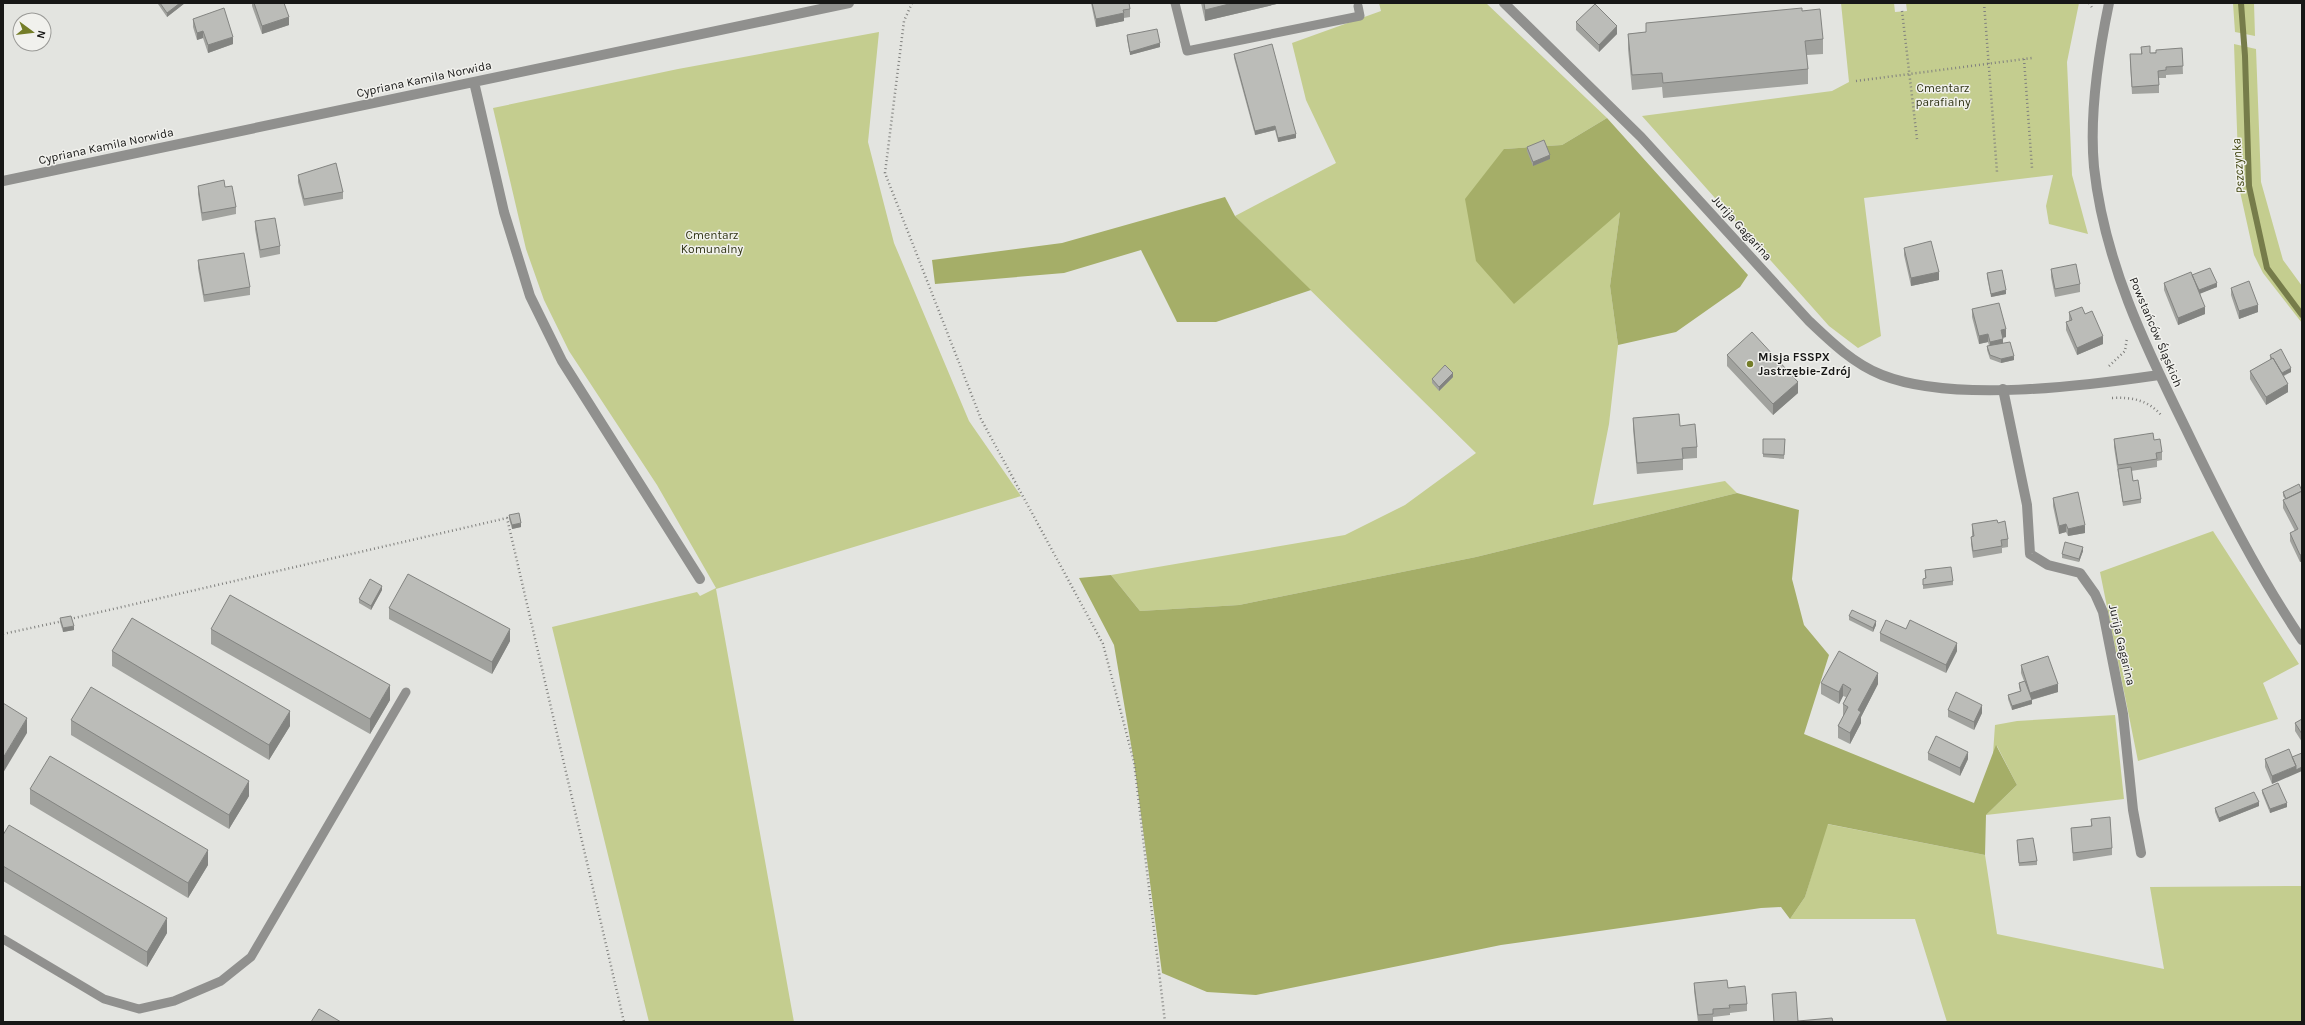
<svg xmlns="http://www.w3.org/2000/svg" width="2305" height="1025" font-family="Karla,sans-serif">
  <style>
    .green { fill: #c4cd8f }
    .forest { fill: #a5ae68 }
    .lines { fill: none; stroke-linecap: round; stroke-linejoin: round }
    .stream { stroke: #767c4a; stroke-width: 6 }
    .path { stroke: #80807e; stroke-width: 2.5; stroke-dasharray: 1 3; stroke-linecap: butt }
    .service { stroke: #90908e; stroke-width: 9 }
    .minor { stroke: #90908e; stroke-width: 10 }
    .tertiary { stroke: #90908e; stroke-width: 10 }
    .wall { fill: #a1a29e }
    .shaded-wall { fill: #838481 }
    .building { fill: #bbbcb8; stroke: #838481 }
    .poi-dot { fill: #747d28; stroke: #f1f1ed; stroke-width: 1.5 }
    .labels { text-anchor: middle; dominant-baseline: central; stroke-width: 3; stroke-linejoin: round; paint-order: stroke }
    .street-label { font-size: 12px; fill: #171716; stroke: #f1f1ed }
    .park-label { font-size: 12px; fill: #2f3314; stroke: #f1f1ed }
    .poi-label { font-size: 12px; font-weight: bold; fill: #171716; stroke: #f1f1ed; text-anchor: start }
    .water-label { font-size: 13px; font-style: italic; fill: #40450f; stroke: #f1f1ed }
  </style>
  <rect width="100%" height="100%" fill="#e3e4e0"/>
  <path class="green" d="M1379 3H1486L1607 118 1562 145 1504 149 1620 212 1610 286 1618 345 1609 424 1593 505 1725 481 1737 493 1476 557 1239 605 1140 611 1111 575 1345 535 1405 505 1476 453 1235 216 1336 163 1306 100 1292 43 1381 11Z
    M1841 3H1894L1895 12 1907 11 1906 3H2079L2067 62 2072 175 2088 234 2049 224 2046 206 2053 175 1864 198 1881 336 1858 348 1829 326 1642 116 1832 91 1849 82Z
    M2233 3H2254L2255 36 2235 32Z
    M879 32 868 142 894 243 969 421 1021 496 716 589 794 1022H649L552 627 697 592 700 596 716 588 657 485 569 351 544 300 526 249 493 108 678 69Z
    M2234 44 2256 49 2261 182 2283 260 2302 286V323L2263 273 2254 255 2239 187Z
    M2213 531 2299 664 2263 683 2278 719 2138 761 2100 572Z
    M2115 715 2124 799 1986 815 2017 785 1997 746 1993 754 1995 725 2017 721Z
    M1827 824 1985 855 1997 934 2164 969 2150 887 2302 886V1022H1947L1915 919H1790L1805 897Z"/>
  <path class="forest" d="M1607 118 1748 275 1740 287 1676 332 1618 345 1610 286 1620 212 1514 304 1476 261 1465 199 1504 149 1562 145Z
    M1225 197 1235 216 1311 290 1216 322H1177L1141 250 1064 273 935 284 932 260 1062 243Z
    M1737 493 1799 510 1792 579 1804 625 1829 655 1804 734 1974 803 1996 745 2017 785 1986 815 1985 855 1828 824 1805 897 1790 919 1781 907 1761 908 1501 945 1256 995 1207 992 1162 973 1134 762 1114 645 1079 578 1111 575 1140 611 1239 605 1476 557Z"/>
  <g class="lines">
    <path class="stream" d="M2241 3 2245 56 2249 186 2267 268 2302 315"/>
    <path class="path" d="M912 3 904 21 885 173 981 419 1103 644 1134 762 1165 1022
      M1984 3 1997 172
      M2089 3 2093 9
      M1902 11 1917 139
      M2024 59 2032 168
      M1856 81 2032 58
      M2109 366 2125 351 2127 338
      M2112 398C2132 397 2148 400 2161 415
      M70 619 507 518 624 1022
      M3 634 63 621"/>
    <path class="service" d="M1175 3 1187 51 1360 16 1358 6
      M3 939 104 999 139 1009 174 1001 221 981 251 957 406 692"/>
    <path class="minor" d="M474 82 504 212 530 296 562 361 700 579
      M3 181 849 3
      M2003 389 2027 505 2030 554 2048 565 2080 573 2095 594 2103 612 2123 714 2133 810 2141 853"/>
    <path class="tertiary" d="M1504 3 1641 137 1809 321C1831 342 1854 364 1882 375 1953 403 2084 386 2159 375
      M2109 3C2098 56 2089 114 2094 167 2104 261 2145 346 2186 429 2221 502 2257 573 2302 640"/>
  </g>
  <path class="wall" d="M158 3H185L167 17 158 4Z
    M252 3H284L289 25 262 34 252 6Z
    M1091 3H1129L1130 9V17L1124 18V21L1096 27Z
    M1201 3H1281L1205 21Z
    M1802 11 1823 39V54L1807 55 1808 69V84L1663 98 1662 87 1632 90 1628 49V34L1646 32V23Z
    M193 19 233 44 208 53 203 38 197 40 193 27Z
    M1576 22 1617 34 1599 52 1576 30Z
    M1127 35 1160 47 1130 55 1127 39Z
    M2141 47 2150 53 2182 48 2183 74 2166 75V78H2159V93L2132 94 2130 62V54H2141Z
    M1234 54 1296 138 1278 142 1275 130 1255 135 1234 58Z
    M1527 147 1550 159 1533 166 1527 151Z
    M298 175 343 192V199L304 206 298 182Z
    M198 186 225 187 236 207V214L202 221 198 194Z
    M255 221 280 246V254L260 258 255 229Z
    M1904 248 1939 280 1911 286 1904 255Z
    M198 260 250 287V295L204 302 198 268Z
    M2051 269 2080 284V292L2055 297 2051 277Z
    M1987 273 2006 294 1991 297 1987 277Z
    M2192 275 2217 287 2200 293 2205 314 2178 325 2164 290V283Z
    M2231 288 2258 312 2239 319 2231 295Z
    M1972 309 2006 337 2003 338V343L2014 360 2001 363 1990 359 1987 350V346H1989L1988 342 1979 344 1972 317Z
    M2069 312 2085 314 2103 344 2077 355 2066 330V322L2069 321Z
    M1727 355 1798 393 1773 415 1727 366Z
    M2270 355 2291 372 2284 376 2288 392 2266 405 2250 379V371L2270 360Z
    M1453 377 1439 391 1432 383V379Z
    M1633 418 1680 426 1697 447V458L1683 459V470L1637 474 1633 429Z
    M1763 439H1785L1784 459 1763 457Z
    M2114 439 2154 440 2162 452V460L2157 461V467L2131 471 2133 481 2141 499V503L2123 506 2114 447Z
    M2302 489V561L2300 562 2290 541V533L2295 531 2283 508V500L2285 499 2283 496V492Z
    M2053 498 2085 533 2068 536 2066 532 2059 534 2053 506Z
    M509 515 521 527 512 529 509 519Z
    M1998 523 2008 539V547L2002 548V553L1973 558 1971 544V537L1972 536V524Z
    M2083 551 2079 562 2062 558V554Z
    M1925 570 1953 581V585L1923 589V579L1925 578Z
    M382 590 371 610 359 603V599Z
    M389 608 510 641 492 674 389 619Z
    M1849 616 1876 625 1873 632 1849 620Z
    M60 618 74 630 63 632 60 622Z
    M211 629 390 700 370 734 211 644Z
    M1906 629 1957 651 1946 673 1880 641V633Z
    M112 651 290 726 269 760 112 666Z
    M2021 665 2058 692 2032 700V704L2012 710 2008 699V695L2020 691 2019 687V683L2024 681 2021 673Z
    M1821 683 1878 684 1861 717V723L1850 744 1838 738V726L1844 716 1843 715V704L1846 697 1843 696 1839 704 1821 694Z
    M1948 710 1982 713 1974 730 1948 717Z
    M2302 719V742L2295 731V723Z
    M71 720 249 796 229 829 71 735Z
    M2289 749 2272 784 2265 767V759Z
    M1928 753 1968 759 1960 776 1928 760Z
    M30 789 208 865 188 898 30 804Z
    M2262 790 2287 807 2270 813 2262 793Z
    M2259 806 2219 822 2215 812V808Z
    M2091 819 2112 848V855L2073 861 2071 828 2091 826Z
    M3 835 167 933 147 967 3 881Z
    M2017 844 2037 861V865L2019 866Z
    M1694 983 1728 988 1747 1004V1011L1730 1013V1015L1713 1017V1021L1698 1022 1694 991Z
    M1772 994 1798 1021 1833 1022H1774Z"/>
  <path class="shaded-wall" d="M180 3H185L167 17V13Z
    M1233 3H1281L1205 21V10Z
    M1124 13V21L1096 27V19Z
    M289 17V25L262 34V26Z
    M1617 26V34L1599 52V45Z
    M203 31V38L197 40V33Z
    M233 37V44L208 53V45Z
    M1160 43V47L1130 55V52Z
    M1275 126V130L1255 135V131Z
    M1296 134V138L1278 142V138Z
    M1550 155V159L1533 166V162Z
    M1939 272V280L1911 286V278Z
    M2217 283V287L2197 295V291Z
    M2006 290V294L1991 297V294Z
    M2258 305V312L2239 319V311Z
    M2205 307V314L2178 325V318Z
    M2006 329V337L2001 338V330Z
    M1988 334V342L1979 344V336Z
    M2103 336V344L2077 355V348Z
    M2003 339V346L1990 349V342Z
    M2014 356V360L2001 363V359Z
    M2291 368V372L2280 377V374Z
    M1453 373V377L1439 391V387Z
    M1798 382V393L1773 415V404Z
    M2288 384V392L2266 405V397Z
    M521 523V527L512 529V525Z
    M2066 524V532L2059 534V526Z
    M2085 525V533L2068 536V529Z
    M2083 547V551L2079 562V559Z
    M2302 554V561L2300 562V555Z
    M382 586V590L371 610V606Z
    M1876 621V625L1873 632V628Z
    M74 626V630L63 632V628Z
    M510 629V641L492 674V662Z
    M1957 643V651L1946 673V665Z
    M1878 673V684L1861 717V723L1850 744V733L1858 710Z
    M1843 684V696L1839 704V692Z
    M2058 684V692L2030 700V693Z
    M390 685V700L370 734V719Z
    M2032 700V704L2012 710V706Z
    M1982 705V713L1974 730V722Z
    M290 711V726L269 760V745Z
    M27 718V733L3 773V758Z
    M1968 752V759L1960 776V768Z
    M2296 766 2302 767V771L2272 784V776Z
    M249 781V796L229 829V815Z
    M2259 802V806L2219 822V818Z
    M2287 803V807L2270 813V809Z
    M208 850V865L188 898V883Z
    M167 918V933L147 967V952Z"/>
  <path class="building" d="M160 3H180L167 13Z
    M254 3H284L289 17 262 26Z
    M1092 3H1129L1130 9 1123 10 1124 13 1096 19Z
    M1204 3H1233L1205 10Z
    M1595 4 1617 26 1599 45 1576 22Z
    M224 8 233 37 208 45 203 31 197 33 193 19Z
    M1802 8V11L1820 9 1823 39 1805 41 1808 69 1663 83 1662 73 1632 75 1628 34 1646 32V23Z
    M1157 29 1160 43 1130 52 1127 35Z
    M1272 44 1296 134 1278 138 1275 126 1255 131 1234 54Z
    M2150 46V53H2156V50L2182 48 2183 66 2166 67V70L2158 71 2159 85 2132 87 2130 54H2142L2141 47Z
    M1544 140 1550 155 1533 162 1527 147Z
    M336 163 343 192 304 199 298 175Z
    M224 180 225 187 232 186 236 207 202 213 198 186Z
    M275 218 280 246 260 250 255 221Z
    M1931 241 1939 272 1911 278 1904 248Z
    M244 253 250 287 204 295 198 260Z
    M2076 264 2080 284 2055 289 2051 269Z
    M2210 268 2217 283 2199 290 2192 275Z
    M2002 270 2006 290 1991 294 1987 273Z
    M2191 272 2205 307 2178 318 2164 283Z
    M2249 281 2258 305 2239 311 2231 288Z
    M1999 303 2006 329 2001 330 2003 339 1990 342 1988 334 1979 336 1972 309Z
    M2082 307 2085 314 2092 311 2103 336 2077 348 2066 322 2072 320 2069 312Z
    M1752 332 1798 382 1773 404 1727 355Z
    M2010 342 2014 356 2001 359 1990 355 1987 346Z
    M2281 349 2291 368 2282 373 2273 358 2272 359 2270 355Z
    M2273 358 2288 384 2266 397 2250 371Z
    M1445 365 1453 373 1439 387 1432 379Z
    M1679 414 1680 426 1695 424 1697 447 1682 448 1683 459 1637 463 1633 418Z
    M2153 433 2154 440 2160 439 2162 452 2156 453 2157 459 2118 465 2114 439Z
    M1763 439H1785L1784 455 1763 454Z
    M2131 467 2133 481 2138 480 2141 499 2123 502 2118 469Z
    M2299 484 2302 491 2286 499 2283 492Z
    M2302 491V554L2300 555 2290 533 2298 529 2283 500Z
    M2078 492 2085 525 2068 529 2066 524 2059 526 2053 498Z
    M519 513 521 523 512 525 509 515Z
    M1997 520 1998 523 2005 521 2008 539 2001 540 2002 546 1973 551 1971 537 1974 536 1972 524Z
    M2065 542 2083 547 2079 559 2062 554Z
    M1951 567 1953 581 1923 585V579L1926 578 1925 570Z
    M408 574 510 629 492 662 389 608Z
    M370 579 382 586 371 606 359 599Z
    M230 595 390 685 370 719 211 629Z
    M1852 610 1876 621 1873 628 1849 616Z
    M71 616 74 626 63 628 60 618Z
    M132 618 290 711 269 745 112 651Z
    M1886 620 1906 629 1910 620 1957 643 1946 665 1880 633Z
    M1839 651 1878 673 1858 710 1861 712 1850 733 1838 726 1848 707 1843 704 1851 689 1843 684 1839 692 1821 683Z
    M2048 656 2058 684 2030 693 2021 665Z
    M2025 681 2032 700 2012 706 2008 695 2021 691 2019 683Z
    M91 687 249 781 229 815 71 720Z
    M1956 692 1982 705 1974 722 1948 710Z
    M3 703 27 718 3 758Z
    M2302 719V734L2295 723Z
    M1936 736 1968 752 1960 768 1928 753Z
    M2289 749 2296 766 2272 776 2265 759Z
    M2302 753V767L2296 770V766L2292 757Z
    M50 756 208 850 188 883 30 789Z
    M2278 783 2287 803 2270 809 2262 790Z
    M2254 792 2259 802 2219 818 2215 808Z
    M2110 817 2112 848 2073 853 2071 828 2092 826 2091 819Z
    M9 825 167 918 147 952 3 866V835Z
    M2033 838 2037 861 2019 863 2017 840Z
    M1727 980 1728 988 1745 986 1747 1004 1729 1005 1730 1008 1713 1009V1014L1698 1015 1694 983Z
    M1796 992 1798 1021 1832 1018 1833 1022H1774L1772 994Z
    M319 1009 341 1022H311Z"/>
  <circle class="poi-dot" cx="1750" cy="364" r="4"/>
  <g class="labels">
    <g class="street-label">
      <text transform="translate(424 79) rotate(-12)">Cypriana Kamila Norwida</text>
      <text transform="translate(106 146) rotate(-12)">Cypriana Kamila Norwida</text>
      <text transform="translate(1742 228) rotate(48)">Jurija Gagarina</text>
      <text transform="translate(2156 332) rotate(67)">Powstańców Śląskich</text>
      <text transform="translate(2122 645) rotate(77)">Jurija Gagarina</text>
    </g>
    <g class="park-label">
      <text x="1943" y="88">Cmentarz<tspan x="1943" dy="14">parafialny</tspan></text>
      <text x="712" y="235">Cmentarz<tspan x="712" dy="14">Komunalny</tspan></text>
    </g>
    <g class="poi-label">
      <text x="1758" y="357">Misja FSSPX<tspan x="1758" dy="14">Jastrzębie-Zdrój</tspan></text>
    </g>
    <g class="water-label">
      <text transform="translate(2238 166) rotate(-95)">Pszczynka</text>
    </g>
  </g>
  <rect width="2305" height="1025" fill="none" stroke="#171716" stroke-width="8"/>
  <g transform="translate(32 32) rotate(105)"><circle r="19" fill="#f1f1ed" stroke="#9a9a97"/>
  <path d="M0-3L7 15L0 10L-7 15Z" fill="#747d28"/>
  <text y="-6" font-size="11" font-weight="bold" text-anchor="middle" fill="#171716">N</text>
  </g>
</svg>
